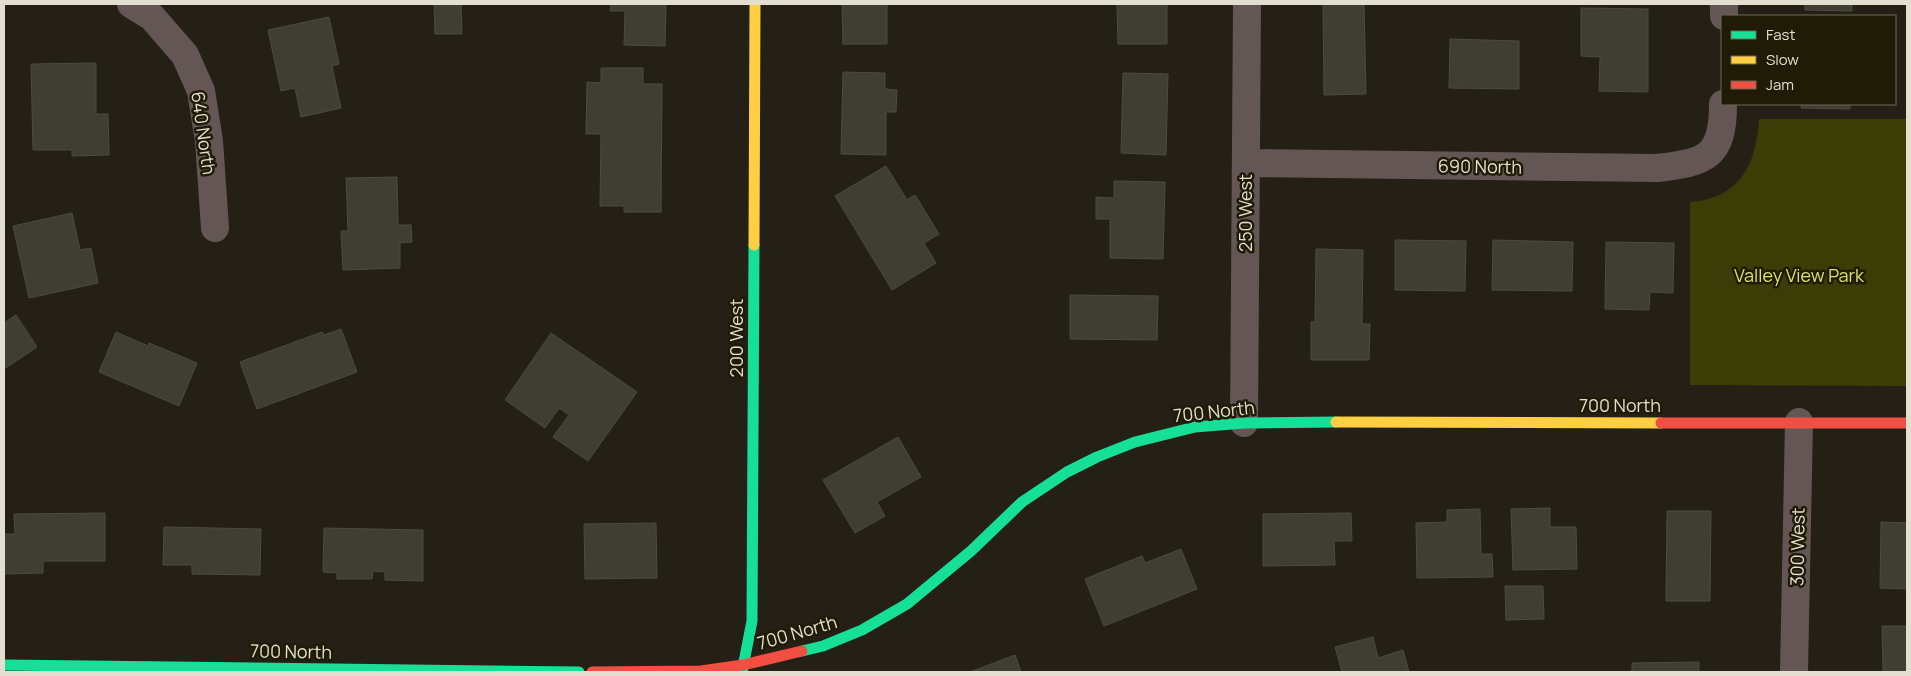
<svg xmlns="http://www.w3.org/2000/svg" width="1911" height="676" font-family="Manrope,sans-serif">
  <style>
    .green { fill: #3a3d05 }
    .building { fill: #403d33; stroke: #4d4a41 }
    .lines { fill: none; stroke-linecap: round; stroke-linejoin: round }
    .street { stroke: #655656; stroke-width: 28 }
    .fast { stroke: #16e098; stroke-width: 11 }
    .slow { stroke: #ffcf43; stroke-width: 11 }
    .jam { stroke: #f24e42; stroke-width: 11 }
    .labels { text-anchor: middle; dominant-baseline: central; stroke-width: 5; stroke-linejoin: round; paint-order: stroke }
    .street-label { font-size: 18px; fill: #e2dfd1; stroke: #201b06 }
    .park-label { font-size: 18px; fill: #d9e165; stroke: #201b06 }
  </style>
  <rect width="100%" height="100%" fill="#242015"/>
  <path class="green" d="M1759 119H1907V386L1690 385V202C1741 198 1756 164 1759 119Z"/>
  <path class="building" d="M434 4H461L462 34H435Z
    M611 4H666L665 46 624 45 625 11H610Z
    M842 4H887V44H843Z
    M1117 4H1167V44H1118Z
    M1323 4H1364L1366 94 1324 95Z
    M1805 4H1852V11L1805 10Z
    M1581 8 1648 9V92L1599 91 1600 57 1581 56Z
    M329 17 339 64 332 66 341 108 301 117 295 88 281 91 268 30Z
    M1450 39 1519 41V89L1449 88Z
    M96 63V114H108L109 155 72 156V150H33L31 64Z
    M601 68H643V84H662L661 212H624V206H600L601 134H586L587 82 601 83Z
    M843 72 885 73V89L897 90 896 112H886V155L841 154Z
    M1123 73 1168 74 1166 155 1121 153Z
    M1802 104H1850V109L1801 108Z
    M886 166 907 200 915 195 939 234 924 243 936 263 892 290 835 196Z
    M397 177 398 225H411L412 242 400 243V268L343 270 341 231H348L346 178Z
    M1114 181 1165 182 1163 259 1110 258V219H1096V197L1114 198Z
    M72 213 80 250 91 248 98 283 29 298 13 226Z
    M1395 240 1466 241 1465 291 1395 290Z
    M1493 240 1573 242 1572 291 1492 290Z
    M1606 242 1674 243 1673 293 1650 292 1649 310 1605 309Z
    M1316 249 1363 250 1362 324H1370L1369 360H1311V322H1315Z
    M1070 295 1158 296 1157 340 1070 339Z
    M16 315 37 347 4 369V323Z
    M341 329 357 372 257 409 240 362 322 332 324 335Z
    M116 332 148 346 149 343 197 363 179 406 99 372Z
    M551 333 637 392 588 461 553 437 569 415 559 408 545 428 505 400Z
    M898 437 921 477 877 502 885 516 855 533 823 480Z
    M1550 508V527H1576L1577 569 1513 570 1511 509Z
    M1480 509 1481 554H1492L1493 577 1417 578 1416 523 1447 522V510Z
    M1667 511H1711L1710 601H1666Z
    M105 513V561H43V573L4 574V534H15L14 514Z
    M1351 513 1352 541H1334L1335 565 1263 566V514Z
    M1881 522 1907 523V589L1880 588Z
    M656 523 657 578 585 579 584 524Z
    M164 527 261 529 260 575 192 574V565H163Z
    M324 528 423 530V581L385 580V572L373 571 372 579H337V573L323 572Z
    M1181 549 1197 589 1104 626 1085 579 1142 556 1145 563Z
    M1505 586H1543L1544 619 1506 620Z
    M1882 626H1907V672H1883Z
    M1373 637 1378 658 1403 650 1409 672H1342L1335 647Z
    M1015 655 1021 672H970Z
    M1699 662V672H1632V663Z"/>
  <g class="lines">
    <path class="street" d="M131 4 152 17 185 55 201 91 209 141 215 228
      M1724 16V4
      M1246 163 1657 168C1706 162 1723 158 1723 104
      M1244 423 1247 4
      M1794 672 1799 422"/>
    <path class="fast" d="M802 651 823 646 862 630 907 604 971 551 1022 502 1067 472 1097 457 1135 442 1195 427 1244 423 1336 422
      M4 665 579 672
      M742 672 752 621 754 245"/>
    <path class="slow" d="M754 245 755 4
      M1336 422 1661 423"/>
    <path class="jam" d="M1661 423H1907
      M592 672 701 671 743 665 802 651"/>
  </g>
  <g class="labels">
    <g class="street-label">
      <text transform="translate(204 133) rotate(82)">640 North</text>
      <text transform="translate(1480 166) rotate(1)">690 North</text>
      <text transform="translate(1245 213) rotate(-90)">250 West</text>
      <text transform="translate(736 338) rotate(-90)">200 West</text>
      <text x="1620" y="405">700 North</text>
      <text transform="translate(1214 411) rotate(-6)">700 North</text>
      <text transform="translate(1797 547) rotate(-89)">300 West</text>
      <text transform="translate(797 632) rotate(-16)">700 North</text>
      <text transform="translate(291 651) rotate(1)">700 North</text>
    </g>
    <g class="park-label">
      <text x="1799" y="275">Valley View Park</text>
    </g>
  </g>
  <rect width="1911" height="676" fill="none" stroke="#e2dfd1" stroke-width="10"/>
  <rect x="1721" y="15" width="175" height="90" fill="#201b06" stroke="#6e6957"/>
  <rect x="1731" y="31" width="25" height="8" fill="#16e098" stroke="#6e6957"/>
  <text x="1766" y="40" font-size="15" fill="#e2dfd1">Fast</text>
  <rect x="1731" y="56" width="25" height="8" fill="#ffcf43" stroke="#6e6957"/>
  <text x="1766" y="65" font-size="15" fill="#e2dfd1">Slow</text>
  <rect x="1731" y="81" width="25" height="8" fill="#f24e42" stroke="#6e6957"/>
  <text x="1766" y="90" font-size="15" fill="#e2dfd1">Jam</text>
</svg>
